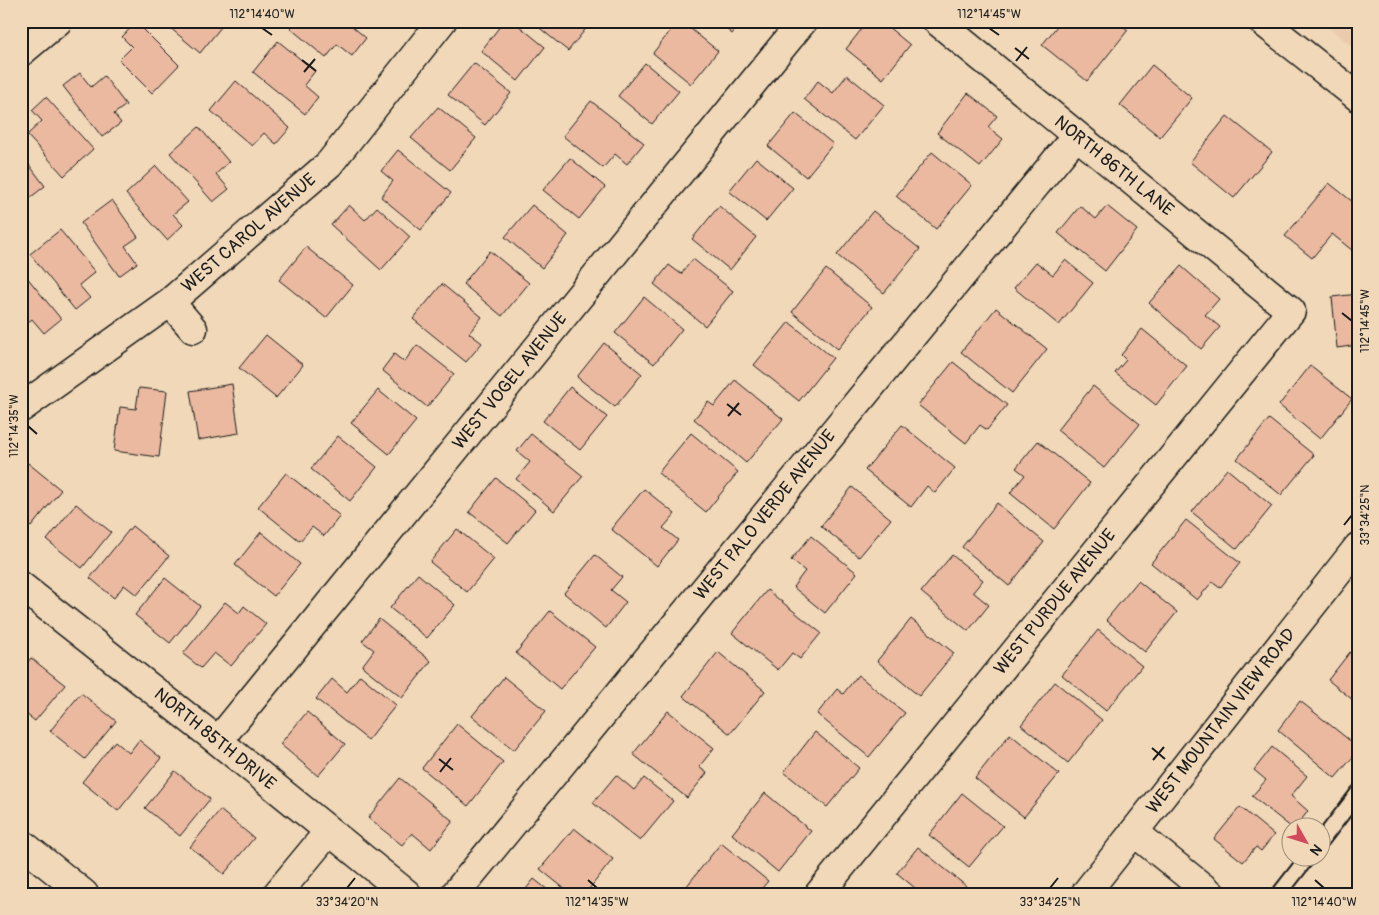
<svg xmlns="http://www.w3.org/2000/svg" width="1379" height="915" font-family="Pangolin,sans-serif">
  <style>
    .built { fill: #eacbae }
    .building { fill: #ebb9a0; stroke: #1c1c1c }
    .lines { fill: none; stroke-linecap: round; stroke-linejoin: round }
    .lane-casing { stroke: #1c1c1c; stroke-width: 18 }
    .street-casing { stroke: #1c1c1c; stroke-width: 31 }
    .secondary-casing { stroke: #1c1c1c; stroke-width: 31 }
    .lane { stroke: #f0d8b8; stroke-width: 14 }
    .street { stroke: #f0d8b8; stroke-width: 28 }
    .secondary { stroke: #f0d8b8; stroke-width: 28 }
    .ticks { fill: none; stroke: #1c1c1c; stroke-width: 2 }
    .labels { text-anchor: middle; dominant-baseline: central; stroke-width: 4; stroke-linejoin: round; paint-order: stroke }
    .street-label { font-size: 18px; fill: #1c1c1c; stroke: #f0d8b8 }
    .neatline { fill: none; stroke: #1c1c1c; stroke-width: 2 }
    .ticks-label { font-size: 12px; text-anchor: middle; fill: #1c1c1c }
  </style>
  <rect width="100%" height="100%" fill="#f0d8b8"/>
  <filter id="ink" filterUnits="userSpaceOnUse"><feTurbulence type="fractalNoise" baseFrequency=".02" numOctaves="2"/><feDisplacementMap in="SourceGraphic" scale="10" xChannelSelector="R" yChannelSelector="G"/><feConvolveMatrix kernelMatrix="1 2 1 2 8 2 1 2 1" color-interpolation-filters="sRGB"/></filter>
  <g filter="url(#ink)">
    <path class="built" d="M1320 21H1358V51Z"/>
    <path class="building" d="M162 21H226L200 53Z
      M296 21H346L366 38 352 56 337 44 326 58 290 28Z
      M504 21H513L545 47 518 81 481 51Z
      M531 21H592L568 51Z
      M678 21H681L718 51 691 84 653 53Z
      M717 21H742L732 34Z
      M868 21H881L910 45 883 79 846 49Z
      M1061 21H1116L1128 30 1087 81 1042 45Z
      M136 22 179 65 152 93 119 60 132 47 122 37Z
      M278 41 315 71 304 85 318 97 305 114 253 72Z
      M474 63 511 93 485 125 448 95Z
      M645 63 679 91 652 124 618 96Z
      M1152 65 1192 98 1160 137 1120 105Z
      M80 73 91 87 104 76 126 105 114 114 121 123 102 137 63 86Z
      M847 75 884 105 855 140 804 99 818 81 833 93Z
      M236 81 290 128 276 144 264 133 252 146 211 111Z
      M968 93 997 116 988 127 1003 139 980 167 937 133Z
      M46 97 93 149 64 176 27 135 42 121 32 110Z
      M591 101 644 143 627 164 615 154 603 168 563 136Z
      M438 107 476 138 450 170 411 138Z
      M795 113 833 144 806 177 768 146Z
      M1227 116 1272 152 1234 198 1190 162Z
      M199 127 229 162 216 174 229 189 213 202 170 153Z
      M398 150 451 193 421 230 381 197 393 181 381 171Z
      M932 152 972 185 936 229 896 196Z
      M21 154 45 186 21 205Z
      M570 158 605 187 579 219 543 190Z
      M756 158 793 188 766 221 729 191Z
      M156 166 188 202 173 214 183 225 167 240 126 194Z
      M1329 183 1358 206V245L1353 251 1332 234 1312 258 1285 236Z
      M112 200 138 237 125 246 137 263 119 276 81 223Z
      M349 205 365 220 377 207 410 237 381 270 331 225Z
      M532 205 568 235 542 268 505 237Z
      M719 206 756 237 730 270 692 239Z
      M1080 206 1096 219 1107 206 1137 230 1105 271 1058 233Z
      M873 211 920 249 884 293 837 255Z
      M60 230 95 272 79 285 90 298 75 310 30 254Z
      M306 247 353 285 326 318 279 280Z
      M490 251 529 283 502 316 463 284Z
      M693 259 733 291 705 326 654 284 669 265 681 274Z
      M1065 260 1093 283 1059 325 1014 288 1036 262 1053 275Z
      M1181 266 1219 299 1205 315 1220 327 1201 349 1149 303Z
      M826 269 872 307 838 349 792 312Z
      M21 270 61 319 44 333 32 319 21 328Z
      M442 284 482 317 469 333 482 343 466 362 413 319Z
      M1358 294V345L1337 348 1332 297Z
      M644 297 682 329 654 364 615 333Z
      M996 308 1047 349 1012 393 961 352Z
      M789 322 833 358 799 401 754 365Z
      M1142 329 1187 366 1156 405 1115 373 1126 360 1121 355Z
      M266 335 303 365 276 398 239 368Z
      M604 343 642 374 615 407 577 377Z
      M417 345 454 374 427 407 382 370 394 354 404 362Z
      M953 362 1007 405 987 430 980 425 966 443 918 405Z
      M1310 366 1352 399 1320 439 1279 405Z
      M735 380 783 419 746 463 694 419 708 402 714 406Z
      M232 384 239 433 198 440 190 391Z
      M1093 386 1140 424 1104 468 1057 430Z
      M570 387 607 417 580 450 543 421Z
      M139 388 167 391 159 457 114 451 120 407 136 409Z
      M378 390 416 421 389 454 351 423Z
      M1269 419 1314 455 1281 495 1237 459Z
      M902 425 955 468 935 493 927 486 911 507 865 470Z
      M691 433 738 472 706 512 658 473Z
      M531 434 583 476 554 511 516 479 530 462 517 451Z
      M338 436 377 467 350 501 311 469Z
      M1038 441 1090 483 1054 529 1010 493 1025 475 1016 468Z
      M28 463 61 490 31 527 21 519V471Z
      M1227 469 1272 506 1237 549 1192 512Z
      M286 473 340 516 324 536 312 527 300 541 258 507Z
      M496 478 535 510 508 543 469 512Z
      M852 487 891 519 859 557 821 526Z
      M644 489 675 514 663 528 678 540 657 566 611 529Z
      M997 503 1044 542 1009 586 962 547Z
      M76 504 111 532 82 568 47 540Z
      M1186 520 1240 563 1220 588 1212 582 1197 600 1151 563Z
      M132 526 169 556 137 595 124 585 114 598 90 578Z
      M457 529 494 559 467 592 430 562Z
      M261 532 300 564 274 596 235 565Z
      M811 536 857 573 825 613 793 587 805 571 791 560Z
      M595 555 622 577 611 590 626 602 606 628 564 593Z
      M952 555 983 580 973 592 989 605 968 631 921 592Z
      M418 574 455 605 427 638 390 608Z
      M165 578 200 606 170 643 135 615Z
      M1138 581 1177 612 1145 652 1106 620Z
      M767 590 821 633 800 659 792 653 778 670 732 633Z
      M225 602 239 613 244 606 266 624 231 666 214 653 201 668 183 654Z
      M550 611 595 647 560 689 516 653Z
      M379 619 431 661 402 698 362 666 374 650 362 641Z
      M911 619 954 653 919 696 877 661Z
      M1098 630 1142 666 1106 711 1062 675Z
      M718 652 765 691 730 734 683 696Z
      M1350 652 1358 659V704L1328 680Z
      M31 658 65 685 35 721 21 710V670Z
      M360 675 396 705 368 740 316 699 332 679 347 692Z
      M858 675 905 713 869 757 817 714 837 689 843 694Z
      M504 677 546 711 514 750 472 716Z
      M1055 682 1102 720 1068 763 1021 725Z
      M81 693 116 721 85 759 50 731Z
      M1300 701 1358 747V751L1335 778 1278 730Z
      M668 711 714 748 699 767 707 773 687 798 633 754Z
      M307 712 345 744 318 776 280 744Z
      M457 724 503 762 468 806 422 768Z
      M815 732 859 768 827 807 784 772Z
      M1010 734 1059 774 1024 817 975 778Z
      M139 740 161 758 118 811 82 782 115 741 129 753Z
      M1272 747 1307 776 1291 796 1308 811 1295 828H1292L1252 796 1266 780 1254 770Z
      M175 771 210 799 180 836 145 808Z
      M616 775 634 790 644 778 673 801 640 841 593 803Z
      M400 778 453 821 431 849 412 833 402 845 368 818Z
      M765 793 811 831 778 872 732 834Z
      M962 793 1003 826 969 867 929 835Z
      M1240 807 1274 835 1261 851 1256 847 1243 862 1214 839Z
      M220 810 254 838 224 874 190 847Z
      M574 828 613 859 585 894H571L540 869Z
      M721 843 768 881 757 894H695L686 887Z
      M918 847 966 886 960 894H910L915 888 897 873Z
      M534 879 553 894H522Z"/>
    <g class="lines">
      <defs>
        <path id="lane" d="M1322 840 1358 793
          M1279 894 1307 858"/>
        <path id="street" d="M21 52 58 21
          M170 302 193 329
          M21 408 170 302 329 164 442 21
          M21 586 218 741 407 894
          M218 741 803 21
          M1134 832 1211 894
          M277 894 329 831
          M455 894 1076 136
          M819 894 1291 311 937 21"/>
        <path id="secondary" d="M1262 21 1358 97
          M21 843 84 894
          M1085 894 1358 547"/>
      </defs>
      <use href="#lane" class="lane-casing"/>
      <use href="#street" class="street-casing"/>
      <use href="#secondary" class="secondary-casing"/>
      <use href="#lane" class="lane"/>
      <use href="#street" class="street"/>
      <use href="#secondary" class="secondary"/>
    </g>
  </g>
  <path class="ticks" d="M262 28 272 35M989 28 999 35M1015 48 1029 59M302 60 316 71M1016 61 1027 47M304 72 315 59M1342 313 1352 321M727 404 741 415M728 416 739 403M28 426 37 434M1344 525 1352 515M1152 748 1165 759M439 759 453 770M1153 760 1164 747M440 772 451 758M588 880 597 888M1315 880 1324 888M347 888 355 878M1050 888 1058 878"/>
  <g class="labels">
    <g class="street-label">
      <text transform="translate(1114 166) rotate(39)">NORTH 86TH LANE</text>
      <text transform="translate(249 233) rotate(-41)">WEST CAROL AVENUE</text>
      <text transform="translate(510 381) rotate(-51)">WEST VOGEL AVENUE</text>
      <text transform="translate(765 515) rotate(-51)">WEST PALO VERDE AVENUE</text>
      <text transform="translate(1055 602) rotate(-51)">WEST PURDUE AVENUE</text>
      <text transform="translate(1221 721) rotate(-52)">WEST MOUNTAIN VIEW ROAD</text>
      <text transform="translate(215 739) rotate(39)">NORTH 85TH DRIVE</text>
    </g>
  </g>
  <rect width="1379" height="915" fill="none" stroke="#f0d8b8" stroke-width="55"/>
  <g transform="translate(1306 842) rotate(129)"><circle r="24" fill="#f0d8b8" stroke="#9b8d7a"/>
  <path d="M0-4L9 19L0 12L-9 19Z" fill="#d1495b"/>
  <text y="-8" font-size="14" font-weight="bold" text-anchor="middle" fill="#1c1c1c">N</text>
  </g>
  <rect x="28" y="28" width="1324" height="860" class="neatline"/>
  <g class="ticks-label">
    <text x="262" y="18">112°14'40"W</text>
    <text x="989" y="18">112°14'45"W</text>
    <text transform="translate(1365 321) rotate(-90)" y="4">112°14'45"W</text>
    <text transform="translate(14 426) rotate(-90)" y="4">112°14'35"W</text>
    <text transform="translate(1365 515) rotate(-90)" y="4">33°34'25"N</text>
    <text x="347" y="906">33°34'20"N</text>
    <text x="597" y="906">112°14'35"W</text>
    <text x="1050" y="906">33°34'25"N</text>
    <text x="1324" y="906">112°14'40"W</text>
  </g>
</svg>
